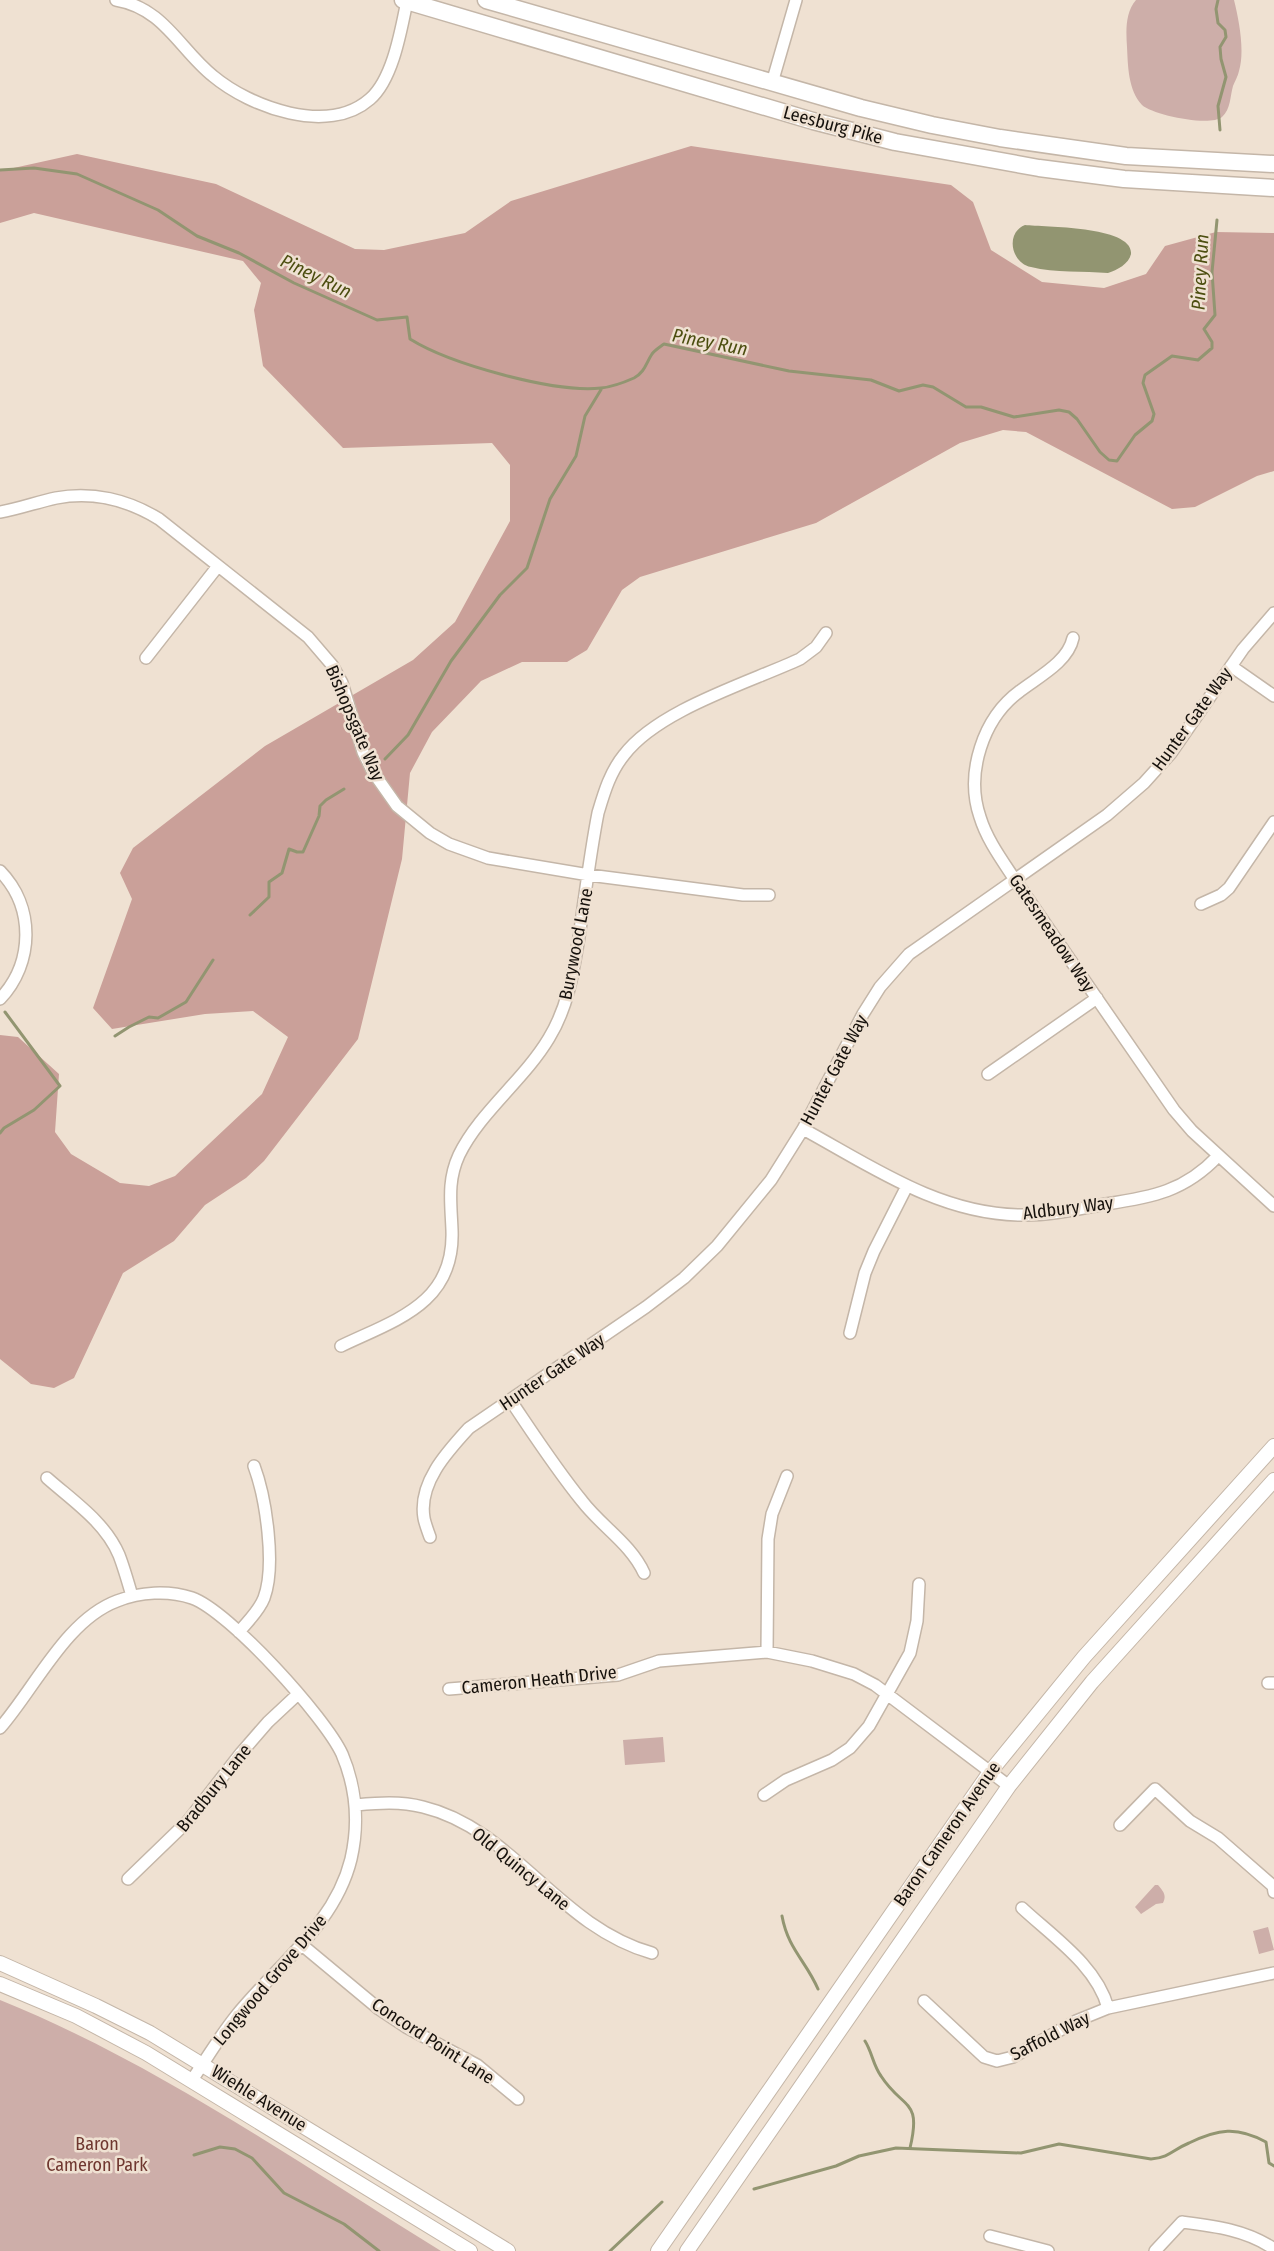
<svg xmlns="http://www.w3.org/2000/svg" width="1274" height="2251" font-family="'Fira Sans Condensed',sans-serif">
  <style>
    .green { fill: #cdaea9 }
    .forest { fill: #caa099 }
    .water { fill: #929571 }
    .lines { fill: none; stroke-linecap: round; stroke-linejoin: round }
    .stream { stroke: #929571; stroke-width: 3 }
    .minor-casing { stroke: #c4b6a8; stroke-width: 14 }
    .major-casing { stroke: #c4b6a8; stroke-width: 16 }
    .highway-casing { stroke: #c4b6a8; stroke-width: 19 }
    .minor { stroke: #fff; stroke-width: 11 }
    .major { stroke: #fff; stroke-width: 14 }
    .highway { stroke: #fff; stroke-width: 16 }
    .labels { text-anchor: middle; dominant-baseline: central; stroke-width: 5; stroke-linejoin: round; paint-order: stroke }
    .street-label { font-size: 18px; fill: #16110c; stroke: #efe1d2 }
    .park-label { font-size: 18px; fill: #6f372f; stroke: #efe1d2 }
    .water-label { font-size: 19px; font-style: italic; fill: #4c4e10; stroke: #efe1d2 }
  </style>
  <rect width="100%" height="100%" fill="#efe1d2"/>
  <path class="green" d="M1136 0H1234C1239 20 1245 51 1239 71 1238 76 1235 81 1233 86 1230 96 1231 109 1222 117 1210 127 1153 115 1142 105 1128 90 1128 66 1127 47 1126 31 1125 13 1136 0Z
    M663 1737 665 1762 625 1765 623 1740Z
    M1155 1885H1158C1163 1891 1167 1895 1163 1903L1156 1904 1141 1914 1135 1907Z
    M1268 1927 1274 1950 1259 1954 1253 1931Z
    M0 2000C156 2063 298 2163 441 2251H0Z"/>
  <path class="forest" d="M691 146 951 185 973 202 991 250 1042 282 1104 288 1146 274 1165 246 1216 232 1274 233V471L1257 476 1195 507 1172 509 1026 432 1003 430 960 443 816 523 640 577 622 590 587 650 567 662H522L481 681 432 732 410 773 402 859 358 1039 264 1161 246 1178 205 1205 174 1241 123 1273 74 1378 54 1388 31 1384 0 1359V1035L18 1037 59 1074 55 1132 71 1154 120 1183 149 1186 175 1176 262 1094 288 1037 253 1011 205 1014 112 1029 93 1008 132 899 120 873 133 848 265 746 413 660 455 622 510 521V465L492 443 343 448 263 366 254 310 261 283 243 261 34 213 0 223V171L77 154 216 184 355 249 384 250 465 233 511 201Z"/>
  <path class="water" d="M1025 225C1044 227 1134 226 1131 254 1129 264 1117 270 1108 273 1084 271 1055 273 1031 267 1011 263 1005 233 1025 225Z"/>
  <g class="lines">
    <path class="stream" d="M1218 0 1216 9 1218 23 1225 30 1226 37 1220 47 1221 59 1226 77 1218 106 1220 130
      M0 170 34 168 77 174 158 210 197 236 239 253 294 283 377 320 407 317 410 339C450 364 554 393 601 388 611 387 625 382 634 378 645 372 646 363 652 354 655 350 660 347 664 344L789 371 871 380 899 391 923 385 933 387 966 407H981L1014 417 1059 410 1069 412 1077 419 1100 452 1109 460 1117 461 1135 435 1152 421 1154 414 1143 383 1145 375 1172 356 1198 360 1212 348V342L1204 329 1215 315 1212 272 1217 220
      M385 759 408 735 451 661 500 595 527 568 550 499 576 456 585 416 602 388
      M250 915 269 897V882L282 873 289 849 297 852H303L319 816 320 806 326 800 344 789
      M115 1036 129 1027 149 1017 158 1018 186 1002 213 960
      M0 1133 4 1128 34 1110 60 1086 5 1012
      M782 1916C788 1949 806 1961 818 1989
      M865 2041C872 2052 873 2065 881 2076 903 2110 922 2098 910 2148
      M194 2155 220 2147 235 2149 252 2158 284 2193 344 2224 379 2251
      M754 2189 836 2166 859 2156 896 2148 1021 2153 1059 2144 1151 2159C1171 2157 1172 2150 1189 2143 1218 2129 1237 2126 1266 2142L1269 2163 1274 2166
      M610 2251 662 2202"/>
    <defs>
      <path id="minor" d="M116 0C164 8 180 50 213 76 250 107 328 136 370 99 393 79 401 30 407 1
        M772 83 796 0
        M0 512C19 509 37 502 56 498 92 491 128 500 159 519L308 637 332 665 342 683 363 752 373 772 397 806 430 833 449 844 488 858 589 875 743 895H769
        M1073 638C1068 662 1038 677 1020 691 983 718 965 773 980 817 987 840 1002 860 1015 880L1174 1110 1192 1131 1274 1206
        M146 658 218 566
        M1231 666 1274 696
        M0 871C35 907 34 963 0 999
        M1201 904 1221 895 1229 888 1274 822
        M988 1074 1097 998
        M803 1129C871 1166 939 1214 1020 1215 1049 1216 1078 1209 1106 1204 1153 1197 1185 1191 1218 1156
        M850 1333 865 1273 874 1251 907 1186
        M341 1346C395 1320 455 1304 452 1230 451 1203 447 1181 459 1155 480 1112 524 1080 549 1038 568 1007 573 973 579 937 585 896 590 854 598 813 604 793 610 772 624 755 658 710 748 683 800 659L816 647 826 633
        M511 1401C534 1435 556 1469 582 1501 601 1526 631 1544 644 1573
        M47 1478C73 1501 105 1522 119 1555 124 1568 128 1582 132 1596
        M430 1537C428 1531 425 1524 424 1518 418 1483 447 1452 469 1428L646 1307 684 1278 717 1246 771 1180 803 1129 863 1014 880 987 909 954 1107 815 1144 783 1171 753 1243 649 1274 613
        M239 1632C248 1621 259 1611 264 1598 276 1566 266 1498 254 1466
        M767 1652 768 1539 772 1514 787 1476
        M1268 1683H1274
        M449 1689 618 1675 659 1661 767 1652 812 1661 854 1674 875 1685 1009 1786
        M0 1728C35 1688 66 1620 117 1601 140 1592 168 1590 192 1598 229 1611 325 1717 342 1754 356 1787 359 1824 351 1859 335 1925 276 1966 236 2016 220 2036 207 2058 192 2080
        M764 1795 786 1780 832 1760 850 1748 869 1726 910 1653 917 1621 919 1584
        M355 1805C378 1803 400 1801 423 1807 514 1829 557 1926 652 1953
        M1120 1825 1155 1789 1190 1821 1218 1838 1273 1886 1274 1892
        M128 1879 188 1821 241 1753 268 1722 298 1694
        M1022 1908C1052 1936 1097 1966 1108 2008
        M302 1945 379 2009 406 2027 477 2065 518 2099
        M924 2001 984 2057 997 2061 1013 2057 1076 2021 1108 2008 1274 1973
        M990 2236 1048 2251
        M1155 2251 1182 2222C1214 2226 1247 2230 1274 2249"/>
      <path id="major" d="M0 1963 96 2006 150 2033 508 2251
        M0 1984 76 2016 146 2053 470 2251
        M658 2251 990 1772 1084 1657 1274 1446
        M687 2251 1009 1786 1092 1682 1274 1480"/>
      <path id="highway" d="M403 0 813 121 895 142 1039 168 1124 179 1274 188
        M486 0 861 108 932 125 1000 138 1126 156 1274 164"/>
    </defs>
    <use href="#minor" class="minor-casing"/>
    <use href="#major" class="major-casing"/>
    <use href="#highway" class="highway-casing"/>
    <use href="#minor" class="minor"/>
    <use href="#major" class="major"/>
    <use href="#highway" class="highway"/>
  </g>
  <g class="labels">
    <g class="street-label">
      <text transform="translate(833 125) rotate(15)">Leesburg Pike</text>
      <text transform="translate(1192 719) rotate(-54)">Hunter Gate Way</text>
      <text transform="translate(355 723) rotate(67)">Bishopsgate Way</text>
      <text transform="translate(1052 933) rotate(56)">Gatesmeadow Way</text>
      <text transform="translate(576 944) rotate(-79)">Burywood Lane</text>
      <text transform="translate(834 1070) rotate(-62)">Hunter Gate Way</text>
      <text transform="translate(1068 1208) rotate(-7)">Aldbury Way</text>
      <text transform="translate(552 1372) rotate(-34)">Hunter Gate Way</text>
      <text transform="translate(539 1680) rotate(-6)">Cameron Heath Drive</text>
      <text transform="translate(214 1788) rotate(-51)">Bradbury Lane</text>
      <text transform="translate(947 1834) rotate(-55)">Baron Cameron Avenue</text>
      <text transform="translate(521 1869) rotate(39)">Old Quincy Lane</text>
      <text transform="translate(270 1980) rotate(-50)">Longwood Grove Drive</text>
      <text transform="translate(1050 2036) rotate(-27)">Saffold Way</text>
      <text transform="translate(433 2041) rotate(33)">Concord Point Lane</text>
      <text transform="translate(259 2098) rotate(32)">Wiehle Avenue</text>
    </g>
    <g class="park-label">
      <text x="97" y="2144">Baron<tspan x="97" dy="21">Cameron Park</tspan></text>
    </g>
    <g class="water-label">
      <text transform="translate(1200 272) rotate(-87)">Piney Run</text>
      <text transform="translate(316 276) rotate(26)">Piney Run</text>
      <text transform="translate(710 342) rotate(11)">Piney Run</text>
    </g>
  </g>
</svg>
